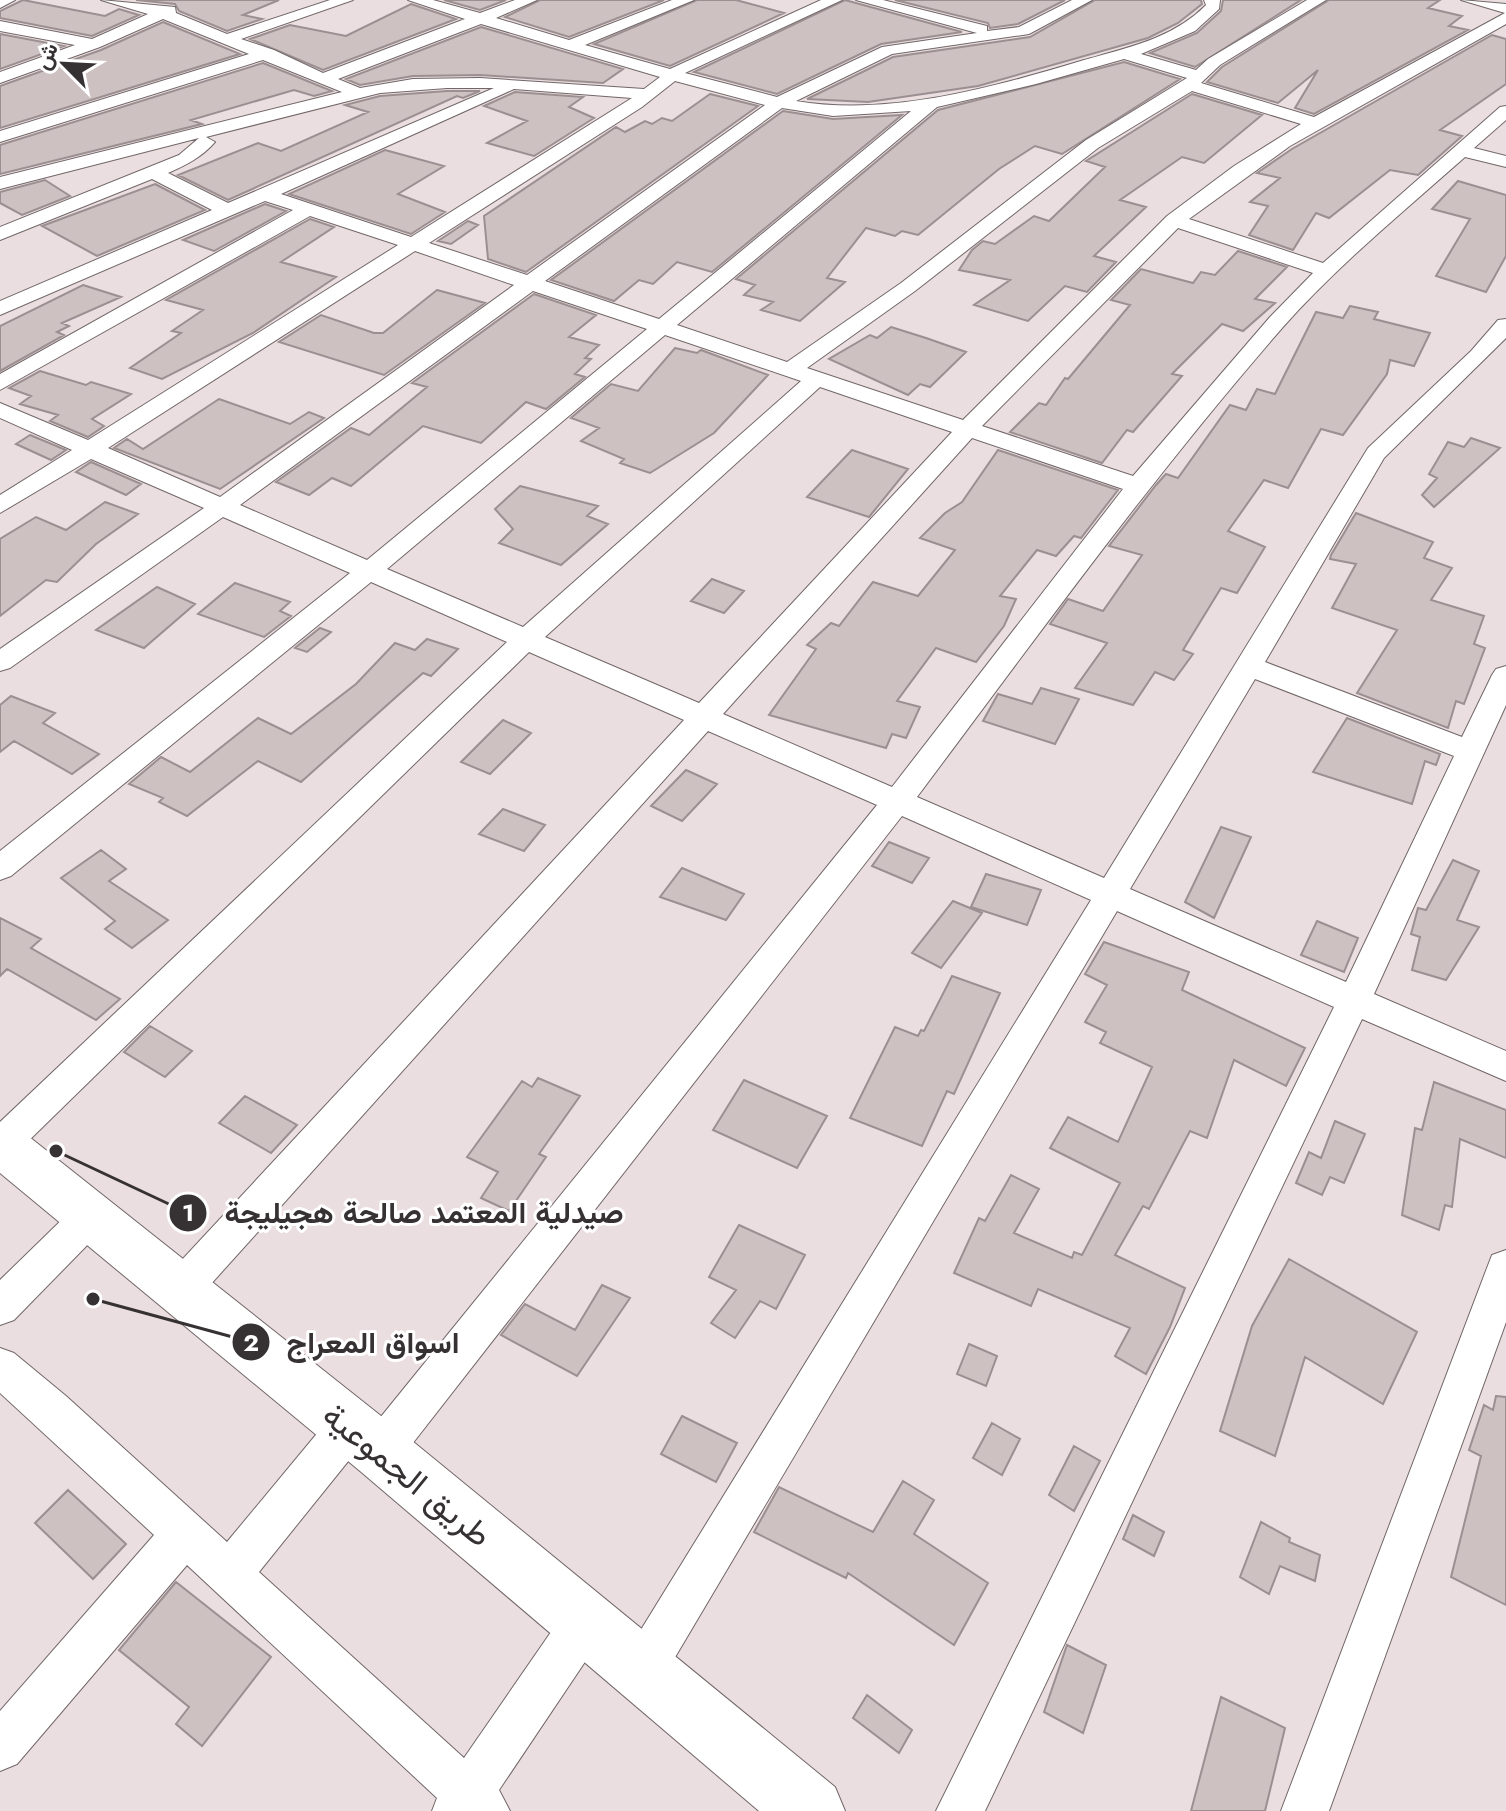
<svg xmlns="http://www.w3.org/2000/svg" width="1506" height="1811" font-family="Jost,Vazirmatn,sans-serif">
  <style>
    .building { fill: #cdc1c2; stroke: #9b8f91; stroke-width: 2 }
    .lines { fill: none; stroke-linecap: round; stroke-linejoin: round }
    .minor-casing { stroke: #726768; stroke-width: 2 }
    .secondary-casing { stroke: #726768; stroke-width: 2 }
    .minor { fill: #fff; fill-rule: evenodd }
    .secondary { fill: #fff; fill-rule: evenodd }
    .labels { text-anchor: middle; dominant-baseline: central; stroke-width: 6; stroke-linejoin: round; paint-order: stroke }
    .near-street-label { font-size: 34px; fill: #363132; stroke: #fff }
    .leader { fill: none; stroke: #363132; stroke-width: 3 }
    .callout-dot { fill: #363132; stroke: #fff; stroke-width: 3 }
    .mark-label { font-size: 24px; text-anchor: middle; font-weight: bold; fill: #fff }
    .callout-label { font-size: 30px; text-anchor: middle; font-weight: bold; fill: #363132; stroke: #fff; stroke-width: 6; stroke-linejoin: round; paint-order: stroke }
  </style>
  <rect width="100%" height="100%" fill="#ebdee0"/>
  <path class="building" d="M23 0 105 16 119 9 139 15 92 36 0 18V11Z
    M136 0H279L243 15 262 19 227 31 179 11 175 4Z
    M444 0H506L480 10Z
    M540 0H664L569 37 505 17Z
    M697 0H736L784 13 670 66 594 44Z
    M845 0 962 32 881 44 777 94 694 72Z
    M895 0H1065L1018 24 990 28 988 23Z
    M1095 0H1201L1202 4 1178 23 1148 38 978 86 868 102 807 99 893 57 1030 37Z
    M1223 0H1301L1195 67 1150 53 1197 33 1221 11Z
    M1329 0H1440L1428 8 1462 16 1449 26 1468 30 1314 114 1295 108 1318 70 1278 103 1207 82 1222 67Z
    M411 4 456 19 323 70 250 39 290 25 346 36Z
    M163 22 240 54 0 128V86L101 50Z
    M481 27 623 69 603 83 480 75 413 76 360 85 346 79Z
    M0 34 64 46 0 69Z
    M1492 35 1506 39V84L1440 130 1462 136 1418 175 1390 170 1329 218 1316 213 1293 250 1249 235 1268 206 1250 202 1280 178 1257 173 1292 149Z
    M1124 62 1180 79 1062 154 1035 146 999 169 918 235 902 231 895 236 866 228 827 278 845 282 800 321 761 310 773 302 744 295 755 285 736 279 938 110Z
    M263 63 332 91 314 96 294 90 191 120 202 124 0 174V145Z
    M447 91H480L463 98 457 96 228 200 178 175 258 143 281 151 368 112 345 105 380 96Z
    M515 92 583 97 569 107 594 118 534 156 487 143 527 121 484 106Z
    M710 94 758 106 526 272 488 259 484 216 616 127 625 132 645 121 652 124 662 118 672 121Z
    M1192 94 1262 115 1204 163 1182 157 1120 200 1146 207 1094 256 1116 262 1087 292 1065 286 1028 321 974 305 1010 280 959 270 972 250 983 241 995 244 1034 216 1049 221 1105 167 1086 161Z
    M783 111 833 119 902 115 712 272 677 262 653 284 639 280 614 301 551 280Z
    M385 150 444 166 398 194 445 212 411 234 289 194Z
    M45 180 70 196 22 215 0 203V192Z
    M1458 181 1506 195V256L1486 292 1436 276 1470 219 1432 209Z
    M155 184 205 210 97 256 42 226Z
    M265 204 286 211 214 251 183 240Z
    M310 219 334 227 281 262 336 277 253 333 162 379 130 368 181 333 172 331 203 310 166 300Z
    M468 221 478 225 451 244 438 241Z
    M1238 251 1287 267 1255 299 1275 303 1243 331 1222 324 1172 374 1182 376 1133 432 1127 430 1102 463 1010 432 1039 403 1046 405 1065 378 1068 379 1130 305 1111 300 1141 269 1193 283 1201 272 1215 275Z
    M83 285 121 297 62 323 69 326 57 332 64 335 0 371V326Z
    M437 290 485 303 384 375 279 342 321 315 374 333H383Z
    M534 294 596 315 569 337 599 345 585 358 591 359 575 374 585 377 546 409 526 402 481 443 423 426 351 486 332 478 309 495 276 482 351 428 369 435 427 387 412 383Z
    M1350 306 1378 312 1374 319 1430 333 1414 366 1390 360 1387 374 1343 435 1321 429 1288 488 1264 480 1228 531 1265 547 1237 593 1221 588 1183 650 1193 654 1174 680 1155 672 1133 705 1075 688 1107 643 1050 624 1068 599 1103 611 1142 555 1109 546 1156 485 1166 474 1178 478 1230 405 1246 410 1257 389 1275 394 1316 312 1343 318Z
    M891 327 926 338 966 352 930 387 920 384 908 395 829 359 870 335 877 338Z
    M675 348 697 353 701 350 768 375 714 433 650 473 620 463 624 459 581 441 599 428 571 418 611 384 638 391Z
    M40 371 86 385 91 382 131 394 92 419 104 426 88 437 50 421 58 415 20 404 31 396 9 388Z
    M219 399 290 424 309 412 324 418 220 489 114 448 127 439 143 449Z
    M30 435 66 450 51 460 16 444Z
    M1471 438 1500 448 1434 507 1422 495 1437 478 1429 474 1448 442 1464 447Z
    M852 450 908 469 869 517 807 497Z
    M998 450 1118 490 1081 538 1074 536 1056 556 1037 550 1000 596 1016 599 1004 626 976 662 936 648 897 701 920 707 906 738 892 734 886 748 769 715 816 649 807 645 831 623 839 626 873 582 918 596 955 550 920 538 945 513 962 502Z
    M91 462 141 484 126 495 76 472Z
    M520 486 598 506 587 516 608 524 561 565 499 543 513 529 495 509Z
    M105 502 138 514 96 544 57 582 46 580 0 616V539L36 517 66 530Z
    M1356 513 1433 542 1424 558 1452 568 1431 600 1484 616 1474 644 1485 648 1464 704 1456 701 1448 728 1357 693 1397 630 1332 608 1356 564 1330 559 1331 555Z
    M712 579 744 591 724 613 691 601Z
    M235 583 290 602 280 611 291 616 264 637 198 614Z
    M157 587 195 604 144 648 96 630Z
    M320 628 331 632 307 652 295 648Z
    M427 639 458 649 431 676 423 673 301 782 258 761 187 816 159 802 163 798 129 784 161 757 190 772 258 718 291 734 356 684 395 643 415 650Z
    M1041 688 1079 699 1055 744 983 721 998 694 1032 704Z
    M11 696 55 713 43 723 99 754 72 774 14 741 0 752V705Z
    M1347 718 1440 754 1436 765 1425 761 1412 804 1313 772Z
    M503 720 531 733 490 774 461 762Z
    M686 770 717 784 682 821 651 806Z
    M503 809 545 825 524 851 479 834Z
    M1221 827 1251 837 1214 918 1185 902Z
    M889 842 929 858 912 883 872 866Z
    M101 850 126 869 109 881 168 920 132 948 105 929 115 921 61 878Z
    M1453 860 1479 871 1457 920 1479 927 1446 980 1412 970 1420 937 1411 934 1418 908 1426 910Z
    M682 868 744 894 726 920 660 897Z
    M986 874 1041 890 1027 925 971 907Z
    M953 901 982 913 941 968 912 953Z
    M0 918 41 939 31 948 120 999 96 1020 7 969 0 976Z
    M1317 921 1358 938 1344 972 1301 955Z
    M1104 942 1189 972 1182 990 1305 1048 1286 1086 1234 1060 1207 1138 1190 1131 1149 1209 1143 1206 1115 1255 1185 1288 1170 1327 1146 1374 1115 1356 1130 1328 1038 1289 1031 1306 954 1273 979 1218 985 1221 1011 1175 1039 1189 1014 1233 1072 1258 1074 1252 1082 1255 1120 1183 1050 1148 1068 1117 1118 1142 1152 1067 1100 1043 1106 1032 1085 1022 1107 985 1085 974Z
    M952 976 1000 993 954 1094 947 1091 922 1146 850 1118 895 1027 918 1036 921 1030 924 1031Z
    M150 1026 192 1051 165 1077 124 1052Z
    M538 1078 580 1096 539 1154 546 1157 509 1211 481 1198 498 1172 467 1157 522 1081 532 1087Z
    M744 1080 827 1116 797 1168 713 1130Z
    M1434 1082 1506 1110V1158L1460 1139 1452 1207 1445 1205 1439 1230 1402 1215 1415 1128 1422 1130Z
    M245 1096 297 1125 271 1153 219 1123Z
    M1335 1121 1365 1134 1344 1183 1330 1177 1322 1195 1296 1183 1309 1152 1321 1158Z
    M739 1225 805 1255 776 1309 760 1301 735 1338 711 1323 736 1290 709 1277Z
    M1289 1259 1417 1332 1383 1404 1305 1357 1275 1456 1220 1431 1252 1326Z
    M602 1285 630 1298 577 1376 501 1335 525 1304 575 1330Z
    M969 1344 997 1356 986 1386 957 1374Z
    M1496 1396 1506 1397V1605L1451 1577 1481 1456 1469 1450 1484 1405 1493 1410Z
    M682 1416 737 1443 716 1482 661 1454Z
    M992 1423 1020 1439 1002 1475 973 1458Z
    M1074 1446 1100 1461 1074 1511 1049 1495Z
    M903 1481 934 1500 914 1534 988 1583 954 1645 848 1573 846 1578 754 1532 779 1487 873 1532Z
    M68 1490 126 1544 93 1579 35 1523Z
    M1133 1515 1164 1532 1154 1556 1123 1539Z
    M1261 1522 1290 1538 1289 1542 1320 1555 1315 1581 1280 1566 1269 1594 1240 1577Z
    M176 1582 271 1657 202 1746 176 1724 189 1707 119 1650Z
    M1067 1645 1106 1665 1083 1733 1044 1712Z
    M867 1695 912 1730 899 1753 853 1718Z
    M1221 1697 1285 1728 1265 1811H1191Z"/>
  <g class="lines">
    <defs>
      <path id="minor" d="M0 0H15L0 8Z
        M101 0 175 7 176 13 227 34 330 0H353L241 39 274 50 323 73 465 19 408 0H433L480 13 515 0H537L496 18 569 40 672 0H694L585 45 670 69 821 0H842L685 73 777 97 882 47 977 33 856 0H883L987 26V31L1019 27 1072 0H1092L1029 34 892 54 796 101C889 117 995 87 1084 60 1127 48 1174 38 1206 5L1204 0H1220L1219 9 1195 31 1141 54 1196 70 1208 59 1307 0H1326L1220 65 1201 83 1314 117 1505 13 1461 0 1506 4V24L1290 146 1189 219 1323 263 1500 107 1506 106V120L1474 148 1506 156V167L1465 157C1403 212 1338 265 1283 327 1152 477 1036 638 917 797L1104 878 1368 448 1471 351 1498 320 1506 319V338L1384 458 1265 662 1462 737 1492 675 1496 669 1506 666V705L1374 994 1506 1051V1081L1362 1019 985 1811H936L1334 1007 1117 911 658 1686 642 1693 626 1686 619 1670 626 1654 1091 900 902 816 395 1466 380 1472 365 1466 359 1451 362 1444 259 1572 464 1758 569 1606 585 1599 601 1606 608 1622 601 1638 499 1790 510 1811H432L437 1798 187 1565 17 1764 0 1771V1711L154 1535 0 1393V1348L14 1353 66 1396 227 1542 334 1413 349 1407 364 1413 370 1427 367 1434 877 805 708 731 193 1304 179 1309 165 1304 159 1291 165 1278 684 720 529 652 14 1155 0 1159V1122L507 642 371 582 11 876 0 880V851L350 573 223 517 10 668 0 671V649L204 508 91 459 0 513V495L72 450 0 418V403L88 440 398 245 310 216 0 390V374L293 210 265 201 0 315V301L212 210 152 179 0 240V227L179 155 199 138 0 189V177L342 92 263 60 0 142V131L249 54 163 19 100 47 0 83V72L75 45 0 31V21L92 39 148 14ZM481 24 660 77 644 89 480 78 413 79 360 88 338 79ZM1124 59 1187 78 1086 140 901 283 787 362 677 325 937 107 1036 84ZM675 81 765 105 527 275 429 243 642 107ZM447 88H494L228 203 168 173C186 165 202 157 215 142L206 137 380 93ZM514 89 632 98 411 237 281 194ZM1192 91 1301 124 1234 166 1167 216 963 420 807 368 915 291 1098 148ZM782 108 833 116 911 111 659 319 545 281ZM1178 228 1313 273 1270 317 1133 476 982 426ZM415 251 514 285 220 497 108 448ZM533 291 647 329 367 560 240 505ZM665 335 801 381 523 627 387 569ZM820 387 952 432 699 703 545 637ZM972 438 1123 489 892 787 723 714ZM1255 679 1454 756 1346 982 1130 889Z
        M90 1200 103 1205 109 1217 103 1229 14 1320 0 1325V1280L77 1205Z
        M1506 1250V1322L1329 1811H1281L1487 1268 1492 1255Z"/>
      <path id="secondary" d="M0 1122 18 1128 400 1431 835 1787 845 1811H759L360 1471 0 1173Z"/>
    </defs>
    <use href="#minor" class="minor-casing"/>
    <use href="#secondary" class="secondary-casing"/>
    <use href="#minor" class="minor"/>
    <use href="#secondary" class="secondary"/>
  </g>
  <g class="labels">
    <g class="near-street-label">
      <text transform="translate(407 1475) rotate(39)">طريق الجموعية</text>
    </g>
  </g>
  <path class="leader" d="M56 1151L188 1213M93 1299L251 1342"/>
  <g class="callout-dot">
    <circle cx="56" cy="1151" r="8"/>
    <circle cx="93" cy="1299" r="8"/>
    <circle cx="188" cy="1213" r="20"/>
    <circle cx="251" cy="1342" r="20"/>
  </g>
  <g class="mark-label">
    <text x="188" y="1221">1</text>
    <text x="251" y="1351">2</text>
  </g>
  <g class="callout-label">
    <text x="424" y="1223">صيدلية المعتمد صالحة هجيليجة</text>
    <text x="373" y="1353">اسواق المعراج</text>
  </g>
  <g transform="translate(64 64) rotate(294)" stroke="#ffffff" stroke-width="6" paint-order="stroke">
  <path d="M0-6L14 30L0 20L-14 30Z" fill="#363132"/>
  <text y="-12" font-size="22" font-weight="bold" text-anchor="middle" fill="#363132">ش</text>
  </g>
</svg>
